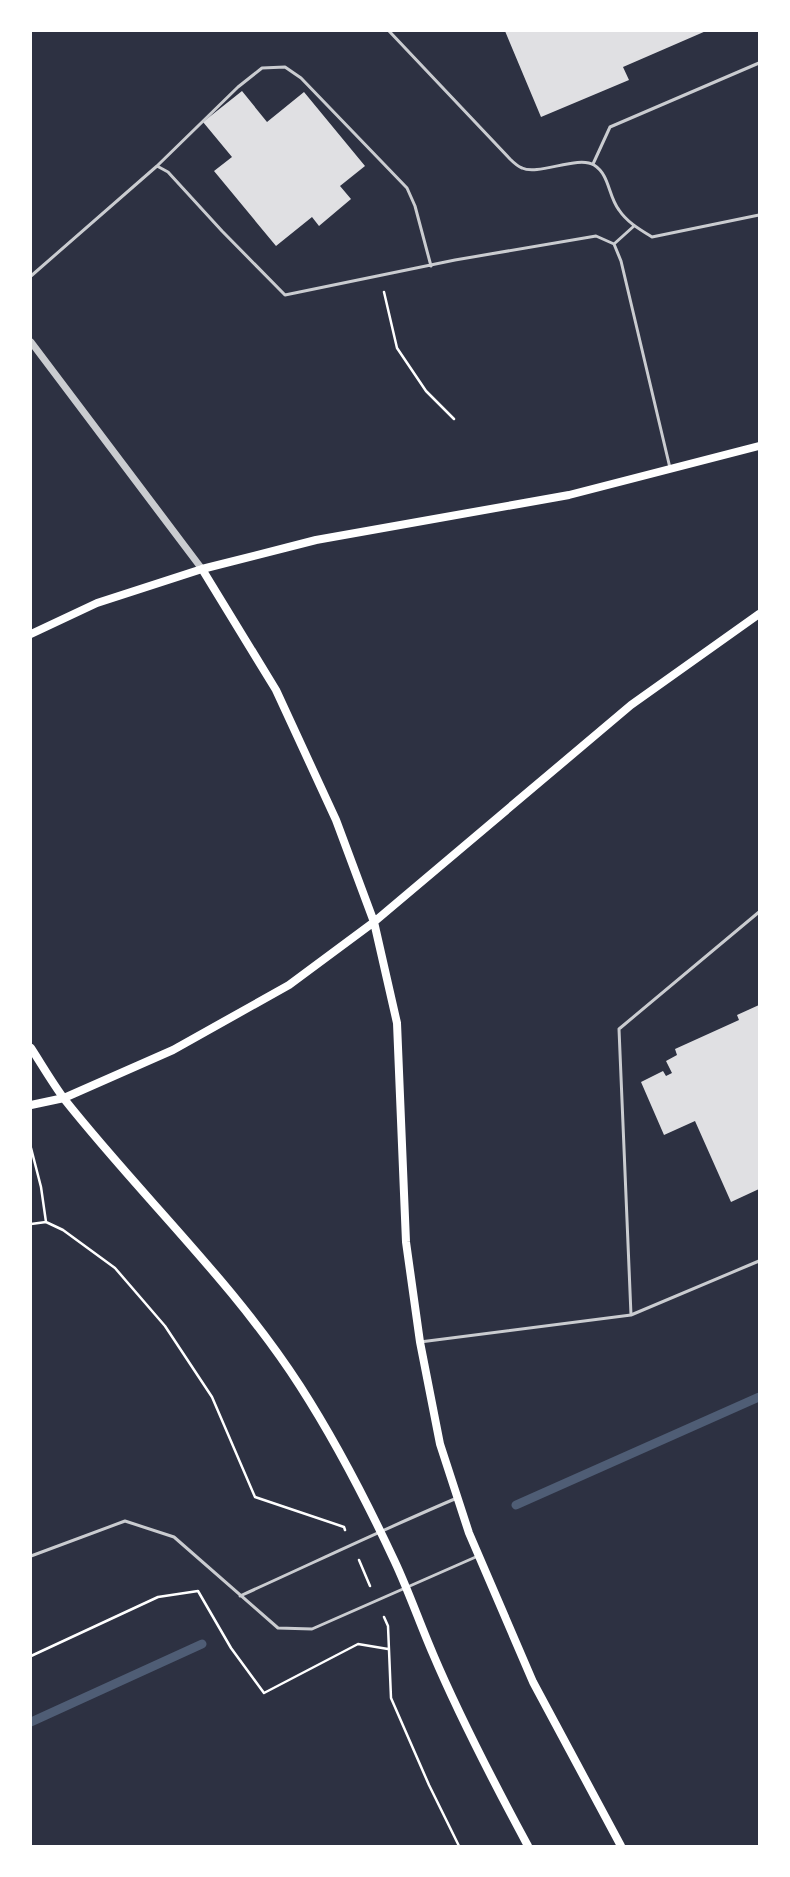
<svg xmlns="http://www.w3.org/2000/svg" width="790" height="1877" font-family="Ubuntu,sans-serif">
  <style>
    .lines { fill: none; stroke-linecap: round; stroke-linejoin: round }
    .stream { stroke: #4f5d75; stroke-width: 9 }
    .building { fill: #e0e0e3 }
    .path { stroke: #fff; stroke-width: 2.5 }
    .service { stroke: #caccd0; stroke-width: 3 }
    .tertiary { stroke: #caccd0; stroke-width: 7 }
    .secondary { stroke: #fff; stroke-width: 8 }
  </style>
  <rect width="100%" height="100%" fill="#2d3142"/>
  <g class="lines">
    <path class="stream" d="M516 1505 759 1397
      M31 1722 202 1644"/>
  </g>
  <path class="building" d="M505 31H706L623 67 629 80 541 117Z
    M242 91 267 122 304 92 365 166 340 186 351 199 319 226 312 217 276 246 214 171 232 157 203 122Z
    M759 1005V1189L731 1202 695 1121 664 1135 641 1082 663 1071 666 1076 672 1073 666 1061 677 1055 675 1049 739 1020 737 1015Z"/>
  <g class="lines">
    <path class="path" d="M384 292 397 348 426 391 454 419
      M31 1148 41 1187 46 1222 63 1230 115 1268 165 1326 212 1397 255 1497 344 1527 345 1530
      M31 1224 46 1222
      M359 1560 370 1586
      M384 1617 388 1626 391 1698 429 1785 459 1846
      M31 1656 158 1597 198 1591 231 1648 264 1693 358 1644 388 1649"/>
    <path class="service" d="M389 31 510 159C513 162 517 166 522 168 538 176 578 155 594 165 610 175 608 196 619 210 627 222 639 229 652 237L759 215
      M593 164 610 127 759 63
      M157 166 238 87 262 68 285 67 301 78 407 188 415 206 431 266
      M614 244 634 226
      M31 276 157 166 168 172 222 231 285 295 455 260 596 236 614 244 621 261 670 468
      M631 1315 619 1029 759 912
      M420 1342 631 1315 759 1261
      M31 1556 125 1521 174 1537 278 1628 312 1629 478 1556
      M240 1596C313 1563 384 1529 457 1498"/>
    <path class="tertiary" d="M31 342 202 569"/>
    <path class="secondary" d="M202 569 276 690 336 820 374 922 397 1023 406 1242 420 1342 440 1444 469 1533 533 1682 621 1846
      M31 634 97 603 202 569 316 540 569 495 759 446
      M31 1048C42 1065 53 1084 65 1100 142 1197 233 1282 300 1386 336 1442 367 1502 395 1562 409 1592 420 1624 433 1654 461 1720 494 1783 528 1846
      M31 1105 64 1098 173 1050 289 985 374 922 631 705 759 614"/>
  </g>
  <rect width="790" height="1877" fill="none" stroke="#ffffff" stroke-width="64"/>
</svg>
